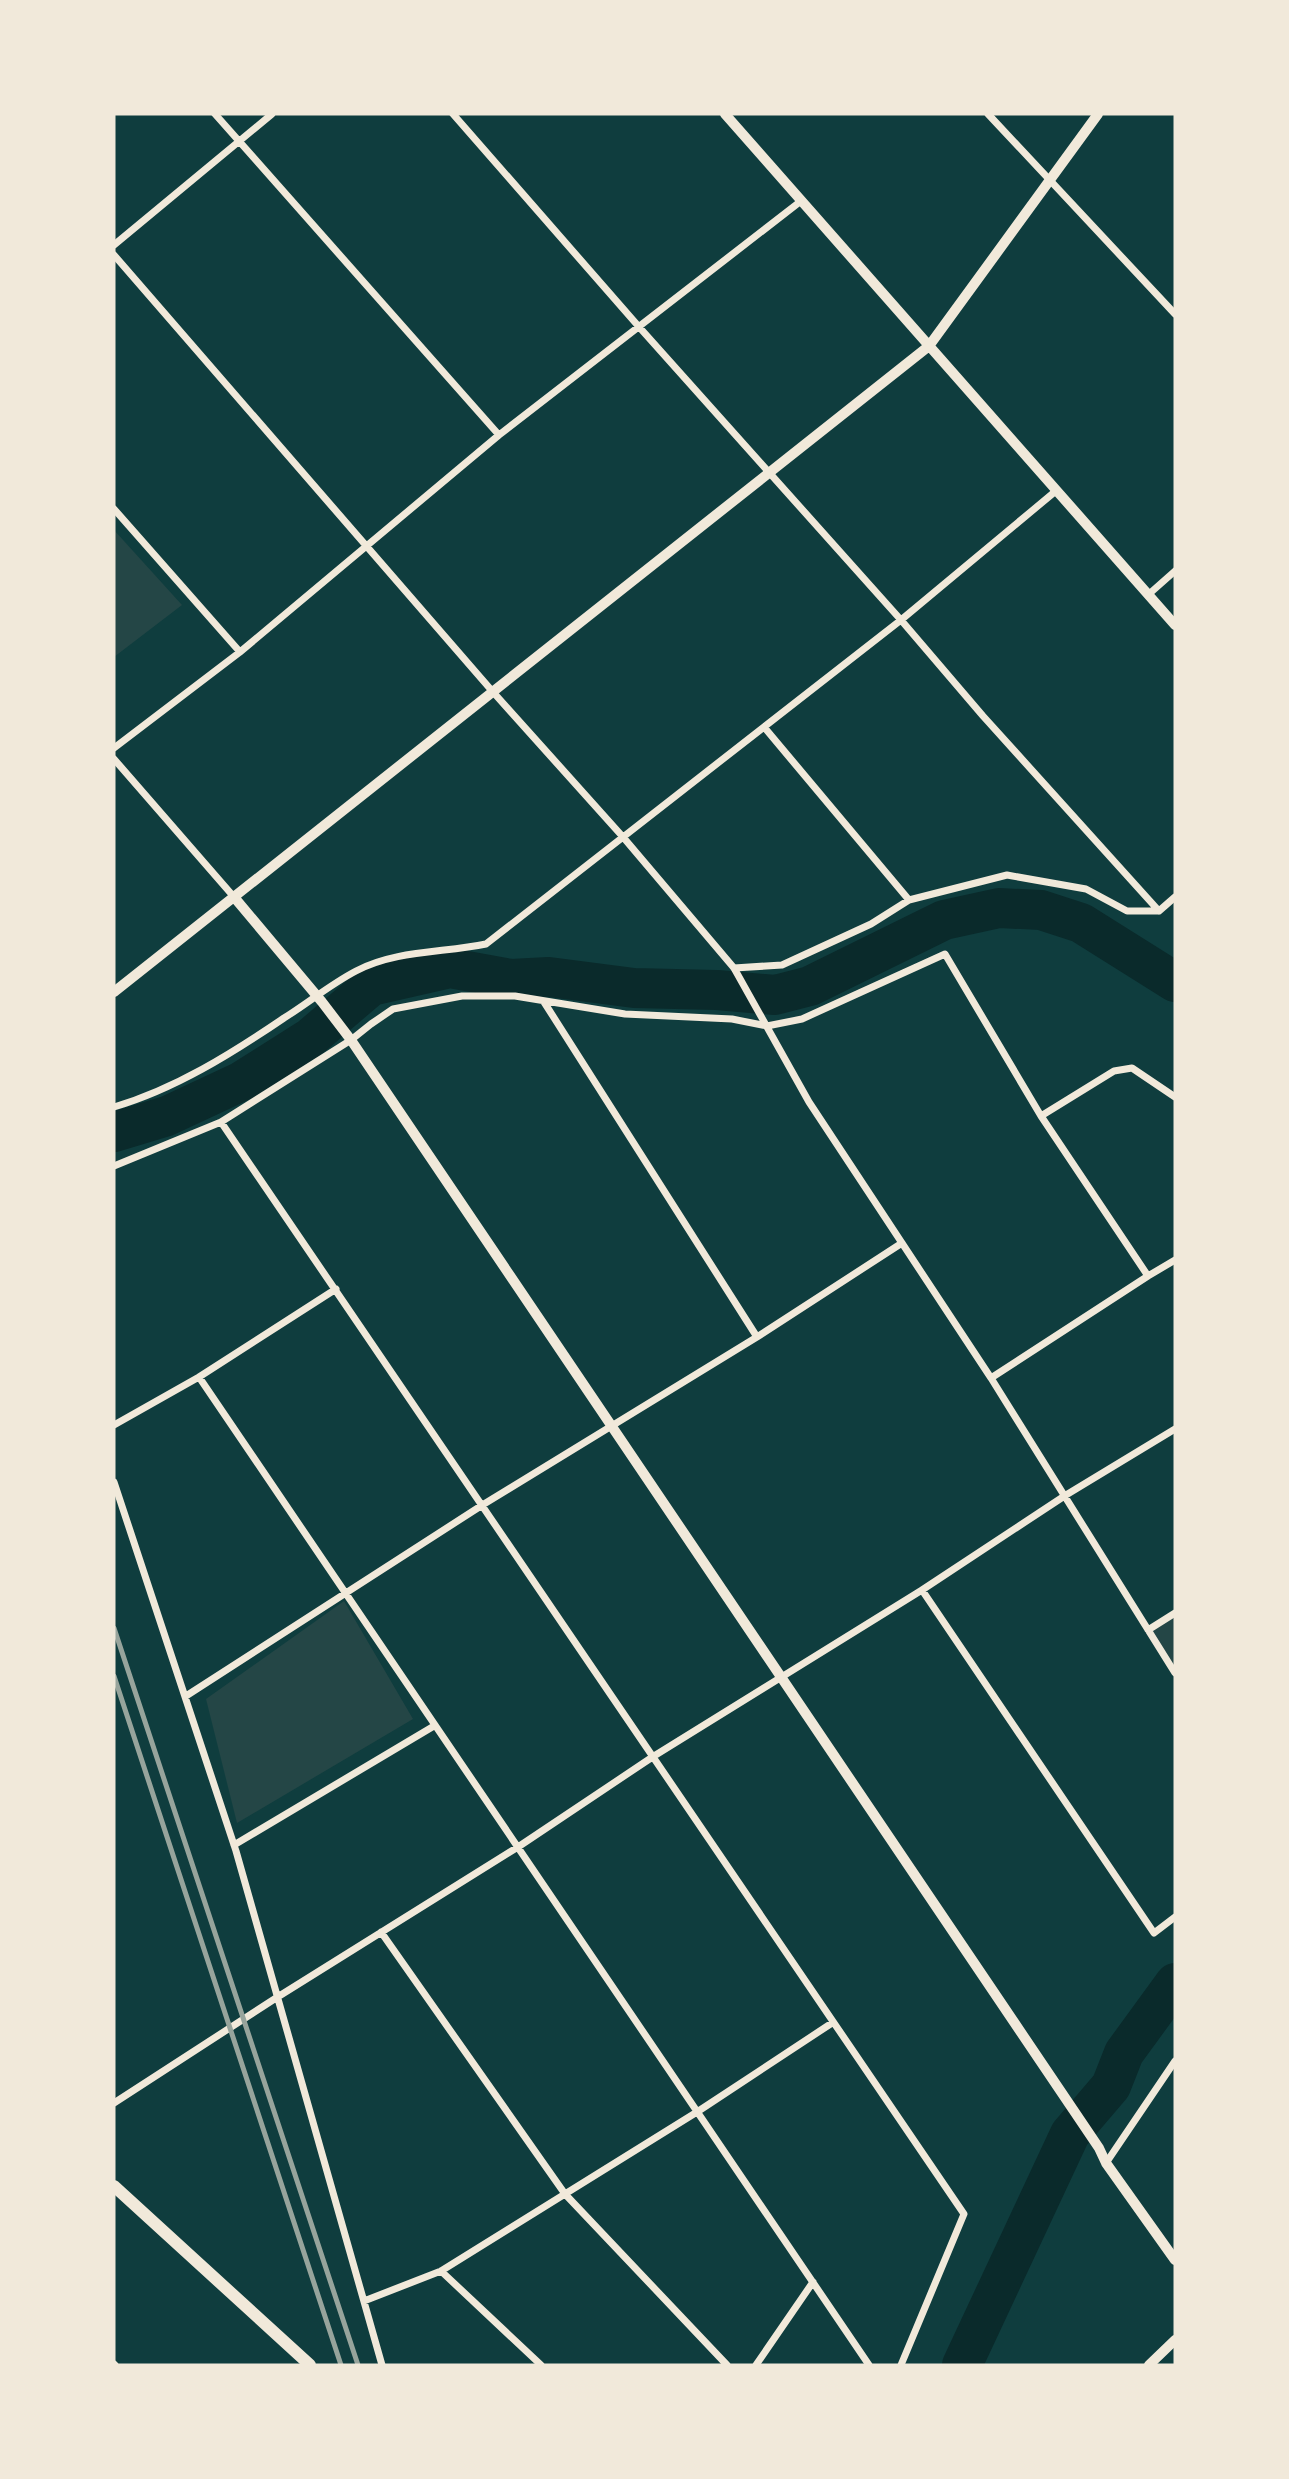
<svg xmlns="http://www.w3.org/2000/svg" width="1289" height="2479" font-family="'Noto Sans',sans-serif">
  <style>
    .green { fill: #244646 }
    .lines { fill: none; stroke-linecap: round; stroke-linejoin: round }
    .river { stroke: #0a2a2b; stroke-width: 40 }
    .minor { stroke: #f1e9da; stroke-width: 7 }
    .tertiary { stroke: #f1e9da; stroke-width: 10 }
    .secondary { stroke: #f1e9da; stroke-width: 12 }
    .rail { stroke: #97a49c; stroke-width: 5 }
  </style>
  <rect width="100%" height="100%" fill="#0f3d3e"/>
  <path class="green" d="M114 530 182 605 114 657Z
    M344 1601 413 1719 237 1823 206 1699Z
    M1175 1613V1673L1148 1630Z"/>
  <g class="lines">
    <path class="river" d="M114 1132 167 1116 242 1081 310 1038 371 986 450 968 511 979 549 977 634 988 717 990 775 995 810 986 944 920 999 908 1041 910 1081 923 1175 982
      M962 2365 1070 2134 1111 2086 1124 2053 1175 1983"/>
    <path class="minor" d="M215 114 499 435
      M453 114 640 328 901 620 983 716 1159 911
      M988 114 1175 314
      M114 245 272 114
      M114 255 493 692 623 837 734 968 809 1102 991 1378 1175 1673
      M114 509 240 652
      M1149 594 1175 571
      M764 727 909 900
      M114 748 240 652 499 435 801 201
      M114 759 234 897
      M734 968 782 965 871 924 909 900 1007 875 1086 889 1127 911H1159L1175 897
      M544 1002 757 1337
      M114 1107C175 1089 231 1054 284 1018 308 1003 331 984 356 971 396 950 443 953 486 944L901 620 1057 490
      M1041 1116 1114 1071 1132 1068 1175 1097
      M221 1122C471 1484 714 1852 964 2214L901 2365
      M114 1166 221 1122 351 1040 371 1024 393 1009 462 996H515L625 1014 732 1019 767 1026 802 1019 945 954 1041 1116 1148 1276 991 1378
      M1148 1276 1175 1260
      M199 1377 336 1289
      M114 1425 199 1377 869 2365
      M114 1482 236 1851 382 2365
      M922 1590 1154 1933 1175 1917
      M1148 1630 1175 1613
      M186 1696 484 1504 757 1337 902 1243
      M234 1845 434 1726
      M381 1932 565 2194 727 2365
      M114 2103 276 1998 518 1847 654 1756 922 1590 1066 1495 1175 1429
      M1106 2163 1175 2061
      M441 2271 541 2365
      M364 2301 441 2271 697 2112 832 2023
      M114 2364 115 2365
      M756 2365 813 2282"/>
    <path class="tertiary" d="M725 114 1175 625
      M234 897 322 1002 351 1040 1099 2148 1106 2163 1175 2260
      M114 992 929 346 1098 114
      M1149 2365 1175 2340"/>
    <path class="secondary" d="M114 2186 310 2365"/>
    <path class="rail" d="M114 1628 358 2365
      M114 1676 341 2365"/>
  </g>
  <rect width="1289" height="2479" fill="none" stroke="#f1e9da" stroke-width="231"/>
</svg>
